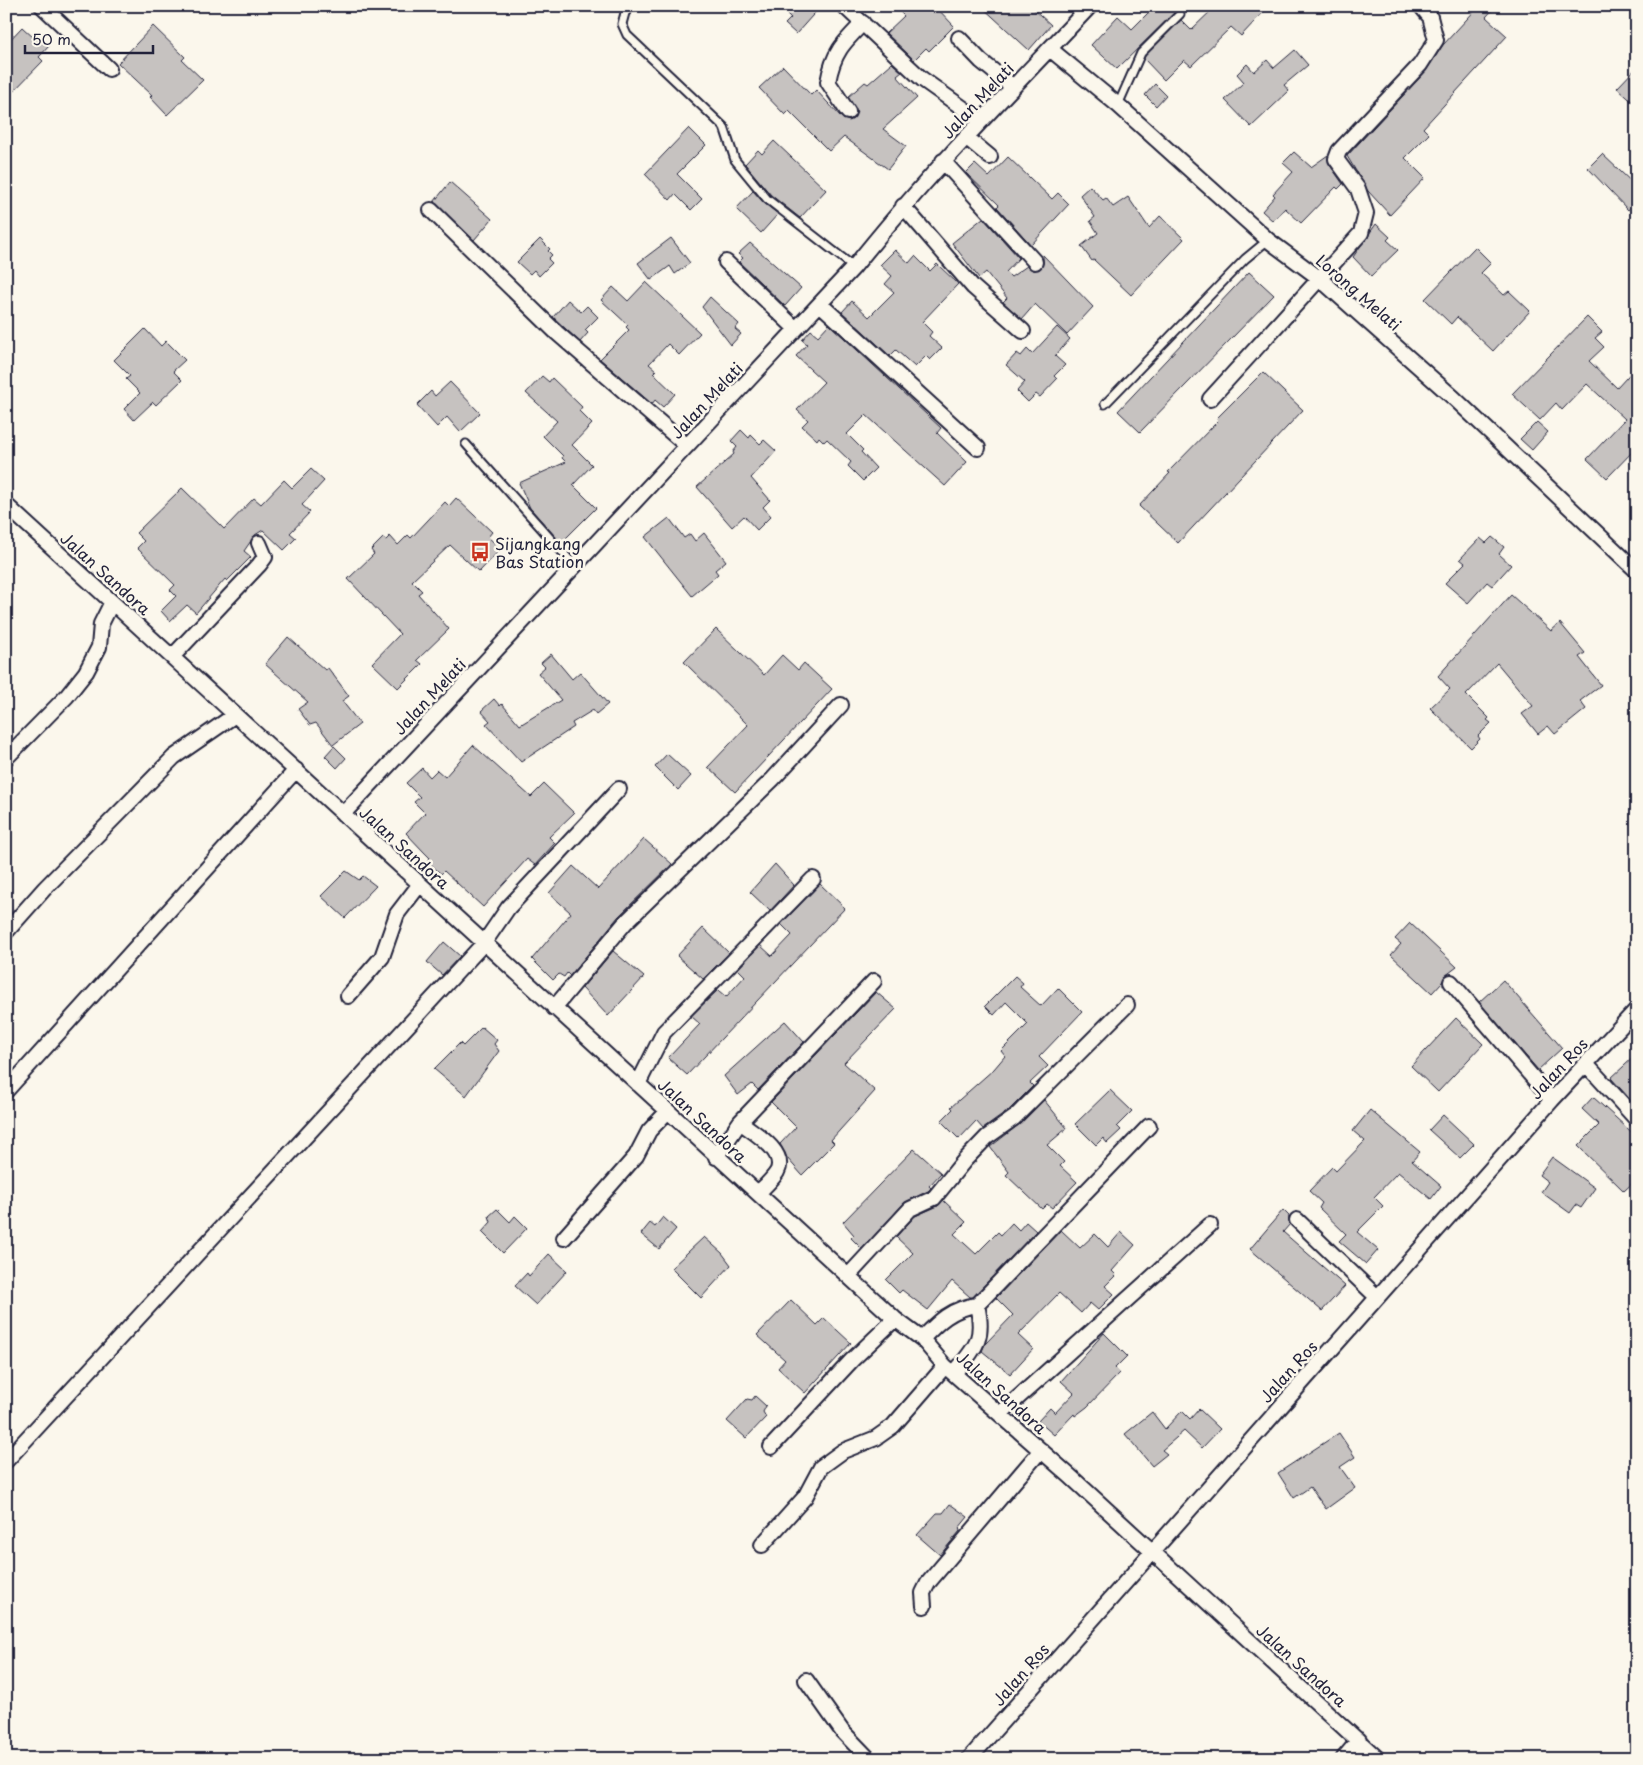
<svg xmlns="http://www.w3.org/2000/svg" width="1643" height="1765" font-family="'Playpen Sans',sans-serif">
  <style>
    .building { fill: #c6c2c0; stroke: #22223b }
    .lines { fill: none; stroke-linecap: round; stroke-linejoin: round }
    .lane-casing { stroke: #22223b; stroke-width: 11 }
    .street-casing { stroke: #22223b; stroke-width: 18 }
    .lane { stroke: #fbf7ec; stroke-width: 7 }
    .street { stroke: #fbf7ec; stroke-width: 14 }
    .labels { text-anchor: middle; dominant-baseline: central; stroke-width: 5; stroke-linejoin: round; paint-order: stroke }
    .street-label { font-size: 16px; fill: #22223b; stroke: #fbf7ec }
    .poi-label { font-size: 16px; fill: #22223b; stroke: #fbf7ec; text-anchor: start }
  </style>
  <rect width="100%" height="100%" fill="#fbf7ec"/>
  <filter id="ink" filterUnits="userSpaceOnUse"><feTurbulence type="fractalNoise" baseFrequency=".02" numOctaves="2"/><feDisplacementMap in="SourceGraphic" scale="10" xChannelSelector="R" yChannelSelector="G"/><feConvolveMatrix kernelMatrix="1 2 1 2 8 2 1 2 1" color-interpolation-filters="sRGB"/></filter>
  <g filter="url(#ink)">
    <path class="building" d="M779 6H821L796 34 785 24 791 18Z
      M894 6H935L954 26 929 51 926 48 914 60 886 33 904 16Z
      M981 6H1030L1051 25 1029 50Z
      M1155 6H1168L1174 13 1117 69 1091 45 1118 16 1132 29Z
      M1216 6H1269L1241 36 1231 27 1191 66 1184 60 1164 80 1144 59 1145 56 1181 20 1191 30Z
      M1479 6H1496L1486 17 1507 36 1423 128 1429 134 1405 158 1425 178 1390 215 1368 191 1347 156 1426 71 1443 45Z
      M153 26 185 57 182 60 203 80 167 115 150 97 152 95 118 63Z
      M22 27 34 38 38 34 49 46 39 57 43 61 6 99V44Z
      M1295 50 1308 65 1284 85 1289 91 1251 127 1225 100 1244 82 1237 74 1247 64 1254 72 1267 60 1274 68Z
      M892 63 902 72 897 76 917 98 883 129 906 146 888 169 844 137 829 151 789 111 785 115 759 88 783 66 811 95 816 90 841 117 849 121 853 119 857 112 848 97 865 82 868 84Z
      M1637 67V106L1617 88Z
      M1155 84 1166 95 1156 106 1145 95Z
      M689 128 706 145 677 174 702 199 691 210 675 194 670 200 645 174Z
      M774 141 826 190 800 218 771 195 745 164 758 150 762 154Z
      M1294 152 1311 167 1328 155 1329 164 1343 184 1338 189 1336 187 1301 223 1285 208 1273 221 1262 211 1275 196 1273 194 1293 172 1283 163Z
      M1602 154 1637 187V202L1628 210 1588 168Z
      M1008 157 1052 199 1058 193 1069 204 1031 245 997 207 999 205 966 173 975 164 989 177Z
      M450 182 492 219 474 240 434 202Z
      M1090 186 1103 200 1106 198 1113 207 1128 197 1149 228 1160 216 1184 239 1131 295 1094 260 1092 261 1081 246 1098 233 1090 221 1095 217 1080 195Z
      M753 191 764 203 778 214 761 233 736 209Z
      M983 218 1019 258 1006 272 1011 277 1027 266 1033 270 1040 269 1043 264V255L1093 307 1067 335 1035 304 1022 319 1003 302 1007 298 986 272 979 278 952 243Z
      M1376 224 1390 237 1387 240 1398 250 1371 276 1353 257Z
      M671 238 690 263 675 274 670 266 651 280 638 263Z
      M540 239 550 249 548 251 552 255 548 259 552 263 539 276 534 270 530 274 517 262Z
      M750 243 801 288 785 306 739 262 743 258 738 254Z
      M1475 247 1491 263 1481 273 1504 295 1509 291 1530 311 1493 351 1457 317 1451 324 1425 299Z
      M895 250 909 263 915 256 930 271 937 264 958 284 922 322 932 332 929 336 942 348 930 360 926 356 915 367 896 350 890 356 842 312 852 301 869 317 894 292 885 284 892 276 880 265Z
      M1249 272 1274 295 1140 432 1118 411Z
      M646 282 700 333 679 355 668 344 649 364 656 370 653 373 675 394 663 407 655 400 652 404 600 359 629 330 626 327 628 325 601 300 613 287 628 301Z
      M710 297 739 324 735 329 741 334 731 345 702 307Z
      M568 300 581 312 587 306 598 317 585 330 588 333 580 342 553 317Z
      M1587 317 1602 332 1595 338 1604 347 1589 361 1617 388 1637 366V447L1607 478 1587 459 1625 419 1587 384 1562 410 1556 403 1540 420 1512 394Z
      M829 324 941 428 937 433 967 462 945 486 866 415 847 434 863 450 861 452 876 468 863 481 848 466 851 462 827 439 824 442 819 437 817 440 802 426 808 420 797 410 824 382 796 356 807 344 802 340 811 330 818 336Z
      M1057 327 1070 339 1055 356 1065 365 1054 376 1057 379 1040 397 1036 394 1028 402 1017 391 1025 382 1006 365 1017 353 1021 356 1027 349 1032 354Z
      M145 329 161 346 166 341 185 360 173 371 182 380 156 405 153 402 134 420 124 409 140 393 126 379 130 376 114 360Z
      M1263 372 1303 410 1178 543 1139 506 1170 473 1168 472 1218 421 1216 419Z
      M542 376 549 382 552 378 582 407 579 411 592 424 572 445 592 465 573 485 596 508 561 543 530 508 519 483 566 462 562 458 563 456 543 436 557 421 526 393Z
      M450 382 480 413 460 432 447 417 437 427 417 405 431 391 435 396Z
      M1537 422 1548 432 1532 450 1520 439Z
      M741 430 749 438 751 435 760 444 764 440 776 451 751 478 770 500 763 507 771 516 757 530 744 516 732 527 697 487 734 454 733 452 737 447 731 441Z
      M311 469 324 481 302 505 310 512 290 533 296 538 284 550 263 530 255 535 244 551 251 557 227 581 225 579 196 613 187 605 170 621 161 611 176 596 170 590 175 585 137 548 144 541 136 533 182 488 224 529 254 498 261 504 284 480 292 488Z
      M456 498 492 532 488 537 501 549 479 572 450 545 412 581 422 591 418 594 449 629 417 660 422 664 398 688 372 663 400 634 348 579 374 554 371 550 383 538 386 540 390 536 398 545 408 535 411 538 445 502 449 506Z
      M669 518 684 538 690 534 695 541 704 533 726 561 715 570 718 574 692 596 645 537Z
      M1492 537 1504 547 1499 554 1511 565 1492 586 1487 582 1468 603 1445 583 1465 563 1460 559 1480 538 1486 543Z
      M1511 595 1551 631 1560 623 1585 653 1579 657 1601 685 1580 701 1586 709 1555 734 1548 726 1538 734 1522 714 1533 706 1497 663 1466 695 1489 718 1487 720 1491 723 1478 736 1480 739 1471 748 1430 708 1450 689 1438 676Z
      M716 629 764 675 782 655 798 670 804 663 832 689 735 792 708 767 748 725 684 662Z
      M288 637 325 670 328 668 349 696 342 701 360 724 333 745 316 723 310 725 298 709 308 702 265 664Z
      M551 654 572 679 580 672 608 704 596 714 593 710 572 723 574 727 521 762 486 724 490 721 481 711 494 699 500 706 502 704 520 725 561 700 538 673 545 667 541 663Z
      M473 745 531 797 544 784 574 813 549 837 555 843 535 865 527 859 483 907 444 871 441 874 427 861 430 858 424 852 406 833 425 813 414 802 420 797 406 783 422 768 430 777 437 770 445 777Z
      M334 746 346 758 337 768 325 756Z
      M667 754 691 776 678 790 655 767Z
      M644 839 672 864 618 917 570 976 567 973 564 977 559 974 553 980 532 959 571 913 549 893 573 866 598 889Z
      M775 864 794 885 770 911 750 892Z
      M346 871 359 880 363 876 376 886 345 918 321 896Z
      M820 884 845 908 687 1075 668 1058 700 1024 691 1016 718 990 726 997 745 976 738 969 760 945 772 956 792 935 781 924Z
      M1410 923 1457 967 1445 976 1442 982 1432 993 1391 955 1401 944 1395 939Z
      M703 928 729 953 703 979 677 956Z
      M444 942 460 956 442 975 427 962Z
      M613 951 644 977 608 1016 582 988Z
      M1015 976 1023 983 1020 987 1041 1006 1058 988 1082 1012 1039 1057 1048 1066 1030 1083 1033 1086 1008 1111 983 1129 976 1121 959 1139 941 1121 953 1109 951 1107 994 1069 1005 1056 1001 1051 1028 1024 1006 1002 994 1015 985 1006Z
      M1503 980 1562 1048 1538 1070 1479 1002Z
      M876 992 896 1009 844 1063 875 1091 831 1140 834 1143 802 1175 787 1158 780 1144 796 1127 771 1102Z
      M1456 1018 1483 1044 1438 1092 1411 1066Z
      M785 1021 804 1042 758 1090 752 1084 738 1095 724 1076Z
      M482 1027 497 1040 494 1044 499 1051 466 1096 434 1069 460 1043 463 1046Z
      M1637 1054V1107L1611 1078Z
      M1110 1090 1132 1111 1117 1126 1121 1130 1107 1143 1103 1138 1096 1145 1075 1124Z
      M1593 1097 1637 1137V1179L1624 1191 1578 1146 1599 1125 1582 1109Z
      M1044 1100 1067 1128 1047 1145 1064 1162 1060 1166 1077 1182 1052 1208 1047 1204 1042 1209 1006 1175 1009 1172 990 1147 1020 1124Z
      M1370 1110 1420 1152 1412 1161 1441 1186 1431 1199 1398 1172 1374 1197 1383 1206 1357 1232 1378 1250 1366 1264 1339 1241 1346 1234 1319 1208 1322 1203 1309 1191 1332 1167 1336 1171 1365 1141 1353 1131Z
      M1443 1115 1474 1144 1460 1158 1429 1130Z
      M914 1149 941 1173 929 1186 931 1188 928 1191 904 1203 862 1249 851 1238 854 1235 843 1222Z
      M1552 1157 1595 1188 1581 1208 1576 1205 1570 1213 1541 1192 1548 1182 1539 1175Z
      M943 1200 966 1222 954 1234 976 1254 998 1232 1001 1235 1012 1223 1019 1230 1026 1222 1036 1231 973 1297H970L952 1281 928 1310 902 1290 899 1293 886 1280 913 1253 896 1237 915 1216 938 1206Z
      M497 1209 510 1222 515 1216 527 1228 503 1253 482 1232 491 1222 489 1216Z
      M1283 1210 1289 1216 1290 1224 1283 1232 1345 1286 1322 1311 1250 1249Z
      M663 1217 676 1229 659 1249 641 1234 650 1223 655 1227Z
      M1061 1230 1080 1248 1095 1234 1108 1247 1121 1232 1135 1245 1112 1271 1116 1275 1105 1286 1114 1294 1098 1310 1090 1303 1081 1313 1059 1293 1018 1335 1033 1349 1010 1374 982 1351 985 1344 1013 1315 996 1298Z
      M704 1237 722 1253 731 1265 701 1298 671 1268Z
      M549 1254 567 1271 536 1305 515 1286 527 1273 529 1276Z
      M791 1300 817 1325 824 1318 851 1343 805 1393 778 1368 785 1360 757 1335Z
      M1104 1333 1127 1356 1115 1368 1120 1373 1087 1407 1075 1416 1074 1414 1054 1435 1038 1421 1050 1408 1055 1413 1074 1393 1061 1381Z
      M755 1396 766 1406 763 1412 766 1417 746 1438 727 1421 747 1399 752 1400Z
      M1199 1409 1220 1429 1202 1448 1184 1431 1162 1450 1167 1454 1152 1466 1125 1434 1152 1412 1165 1429 1182 1411 1190 1419Z
      M1339 1433 1355 1457 1340 1467 1355 1488 1326 1509 1310 1487 1294 1498 1278 1473Z
      M950 1504 968 1517 959 1528 960 1531 940 1555 917 1535 937 1513H943Z"/>
    <g class="lines">
      <defs>
        <path id="lane" d="M631 6 625 13 622 24 627 35 724 127 735 160 767 199 854 267
          M1118 105 1141 53 1180 14
          M1105 404 1245 259 1268 240
          M466 444 574 565"/>
        <path id="street" d="M42 6 109 69
          M844 6 922 79 981 121
          M959 38 981 61 1013 87
          M1050 49 1118 105 1268 240 1319 278 1455 399 1637 571
          M848 112 828 82C833 53 843 43 863 23
          M966 137 990 157
          M943 161 1035 262
          M903 206 973 287 1023 331
          M431 210 557 333 687 446
          M726 262 796 329
          M820 304 978 448
          M1210 399 1361 233 1366 213 1358 189 1336 159 1339 151 1420 65 1436 40 1430 17 1421 6
          M6 505 895 1319 922 1339 945 1366 1070 1476 1378 1759
          M172 657 259 565 265 557 259 543
          M6 758 67 696 86 672 99 647 101 624 112 602
          M343 814 854 267C927 175 1009 92 1090 6
          M6 932 45 888 174 757 235 715
          M1451 982 1552 1100
          M348 996 382 957 397 914 420 884
          M554 1008 625 923 773 779 841 705
          M1586 1064 1637 1120
          M638 1084 664 1032 813 879
          M6 1091 296 770
          M740 1122 874 981
          M716 1157 740 1122C753 1132 788 1152 777 1172 772 1180 764 1187 758 1193
          M1297 1220 1377 1297
          M564 1238 636 1156 649 1131 668 1111
          M849 1275 910 1209 934 1198 964 1161 987 1137 1014 1118 1127 1005
          M922 1339C938 1322 952 1308 977 1305L1149 1126
          M955 1372C976 1347 985 1339 977 1305
          M1001 1413 1210 1225
          M771 1447 852 1360 895 1319
          M6 1461 484 943 508 908 619 789
          M762 1545 805 1497 821 1467 843 1451 876 1438 893 1426 945 1366
          M924 1606 923 1593 928 1583 1041 1450
          M806 1680 842 1731 869 1759
          M969 1759 1552 1100 1637 1009
          M1343 1759 1359 1740"/>
      </defs>
      <use href="#lane" class="lane-casing"/>
      <use href="#street" class="street-casing"/>
      <use href="#lane" class="lane"/>
      <use href="#street" class="street"/>
    </g>
  </g>
  <defs>
    <symbol id="bus-bare" viewBox="-9 -9 18 18"><path d="M-5-6H5V4H4V6H2V4H-2V6H-4V4H-5ZM-3.5-4V0h7V-4ZM-3.5 1.2v1.5H-2V1.2ZM2 1.2v1.5H3.5V1.2Z" fill="#c8321e" stroke="#fbf7ec" stroke-width="2.5" paint-order="stroke"/></symbol>
  </defs>
  <g fill-rule="evenodd">
    <use href="#bus-bare" x="466" y="538" width="28" height="28"/>
  </g>
  <g class="labels">
    <g class="street-label">
      <text transform="translate(977 100) rotate(-47)">Jalan Melati</text>
      <text transform="translate(1359 292) rotate(41)">Lorong Melati</text>
      <text transform="translate(706 400) rotate(-47)">Jalan Melati</text>
      <text transform="translate(106 573) rotate(42)">Jalan Sandora</text>
      <text transform="translate(429 696) rotate(-47)">Jalan Melati</text>
      <text transform="translate(405 847) rotate(42)">Jalan Sandora</text>
      <text transform="translate(1558 1068) rotate(-47)">Jalan Ros</text>
      <text transform="translate(703 1120) rotate(43)">Jalan Sandora</text>
      <text transform="translate(1288 1371) rotate(-48)">Jalan Ros</text>
      <text transform="translate(1002 1392) rotate(42)">Jalan Sandora</text>
      <text transform="translate(1302 1665) rotate(42)">Jalan Sandora</text>
      <text transform="translate(1020 1674) rotate(-49)">Jalan Ros</text>
    </g>
    <g class="poi-label">
      <text x="495" y="543">Sijangkang<tspan x="495" dy="18">Bas Station</tspan></text>
    </g>
  </g>
  <rect width="1643" height="1765" fill="none" stroke="#fbf7ec" stroke-width="25"/>
  <rect x="12" y="12" width="1618" height="1740" fill="none" stroke="#22223b" stroke-width="2" filter="url(#ink)"/>
  <path d="M25 45v8h128v-8" fill="none" stroke="#22223b" stroke-width="2.5"/>
  <text x="32" y="45" font-size="15" fill="#22223b" stroke="#fbf7ec" stroke-width="4" paint-order="stroke">50 m</text>
</svg>
